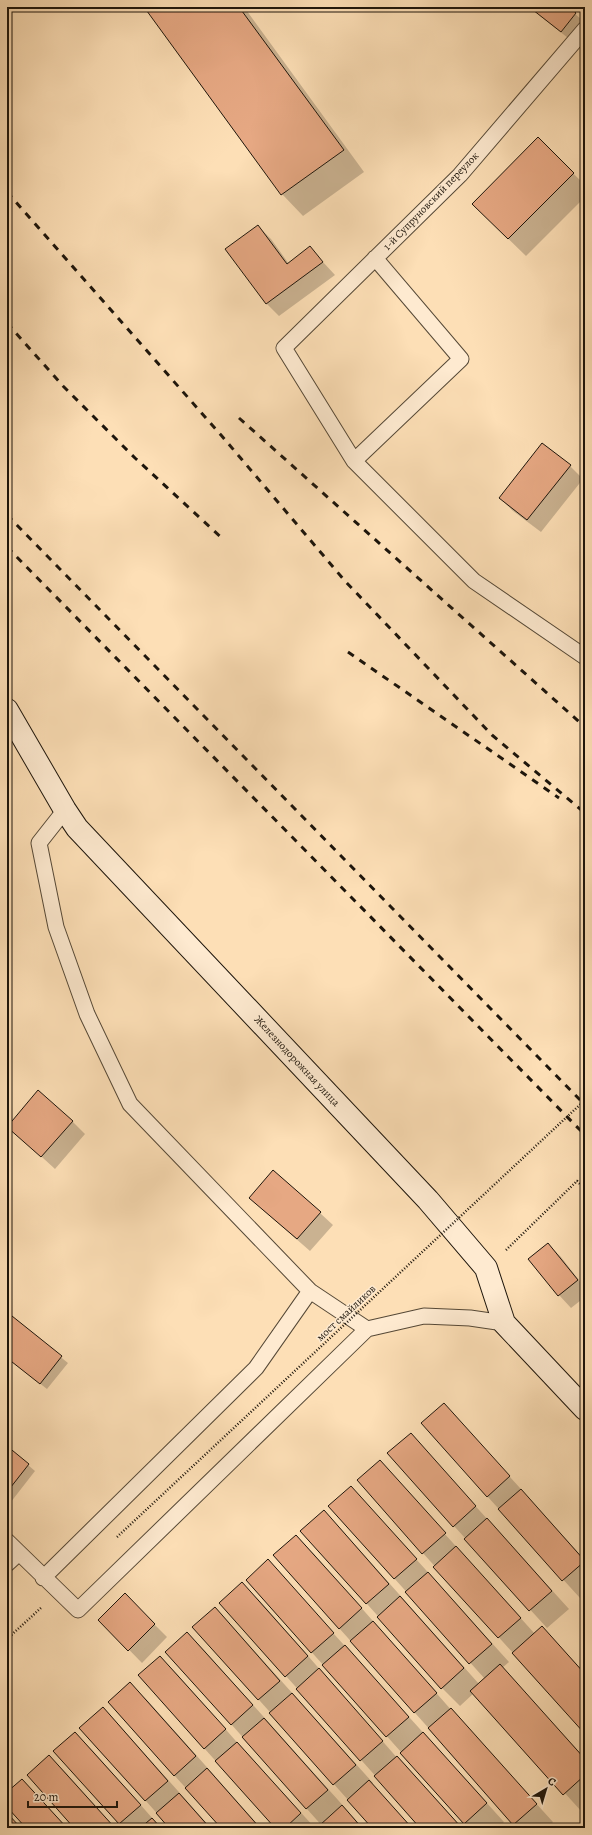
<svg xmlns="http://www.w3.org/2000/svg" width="592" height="1835" font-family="Alegreya,serif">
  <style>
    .shadow { fill: #0003 }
    .building { fill: #e6a883; stroke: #1d150b }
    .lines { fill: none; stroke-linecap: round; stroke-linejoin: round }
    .lane-casing { stroke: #554836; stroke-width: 17 }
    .secondary-casing { stroke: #1d150b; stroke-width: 24 }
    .path { stroke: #1d150b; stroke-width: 2.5; stroke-dasharray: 1 2; stroke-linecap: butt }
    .lane { stroke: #feead0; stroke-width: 15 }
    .secondary { stroke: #feead0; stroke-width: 22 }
    .rail { stroke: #1d150b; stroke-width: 3; stroke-dasharray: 7 7; stroke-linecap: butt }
    .path-bridge { stroke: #1d150b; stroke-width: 2.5; stroke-dasharray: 1 2; stroke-linecap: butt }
    .labels { text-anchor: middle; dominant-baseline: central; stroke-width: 3; stroke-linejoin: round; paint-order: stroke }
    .street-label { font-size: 11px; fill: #1d150b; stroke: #feead0 }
  </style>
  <rect width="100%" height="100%" fill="#fddfb6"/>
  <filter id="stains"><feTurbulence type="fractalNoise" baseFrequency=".005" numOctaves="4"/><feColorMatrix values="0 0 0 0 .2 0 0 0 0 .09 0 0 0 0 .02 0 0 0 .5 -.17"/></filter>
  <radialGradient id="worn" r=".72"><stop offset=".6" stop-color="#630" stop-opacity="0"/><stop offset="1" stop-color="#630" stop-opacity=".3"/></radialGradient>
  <path class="shadow" d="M145 7H244L364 172 303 216 282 194Z
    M536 7H567L582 20 568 38 540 16 534 9Z
    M538 139 585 185V197L526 256 491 222Z
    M258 226 271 239 289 264 310 248 335 275 279 316 266 303Z
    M570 466 583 479 541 532 513 511 500 498Z
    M72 1121 85 1134 55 1169 8 1126Z
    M263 1210 320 1213 333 1225 310 1251Z
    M548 1244 561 1257 585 1288V1297L571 1308 559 1295Z
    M7 1314 68 1363 47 1389 7 1358Z
    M444 1404 585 1560V1594L580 1598 487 1496Z
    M410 1434 569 1609 547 1628 454 1526Z
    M7 1447 35 1471 7 1507Z
    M380 1462 535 1634 542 1627 585 1673V1733L358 1481Z
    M351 1487 509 1662 502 1668 585 1758V1809L582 1812 474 1693 460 1706 442 1688 302 1531 324 1512 341 1529 479 1684 485 1679 329 1506Z
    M296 1536 314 1554 453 1712 553 1822 547 1828H518L339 1628Z
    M268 1561 504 1822 497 1828H469L247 1580Z
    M242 1584 260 1601 399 1760 462 1828H422L286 1676Z
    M125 1595 167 1637 142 1663 100 1620Z
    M215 1608 232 1626 373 1783 372 1784 412 1828H373L194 1627Z
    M187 1633 205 1651 363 1828H324L307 1809 231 1724Z
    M160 1657 178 1675 242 1748 315 1828H276L204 1748Z
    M130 1684 148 1701 261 1828H222L174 1775Z
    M103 1708 120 1726 211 1828H170L81 1728Z
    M75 1733 93 1751 161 1828H124L120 1824 55 1751Z
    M49 1756 67 1774 115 1828H76Z
    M22 1780 40 1798 67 1828H28L7 1805V1794Z"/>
  <path class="building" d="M144 7H239L344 150 281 195Z
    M534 7H569L576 13 561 32 533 10Z
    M538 137 574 173 508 239 472 204Z
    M258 225 287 264 310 246 323 262 266 304 225 249Z
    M542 443 571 465 527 520 499 498Z
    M38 1090 73 1121 41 1157 7 1127Z
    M273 1170 321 1212 297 1239 249 1198Z
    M548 1243 578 1280 558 1296 528 1259Z
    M7 1312 62 1356 40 1384 7 1358Z
    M444 1403 510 1476 487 1497 421 1423Z
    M411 1433 476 1506 453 1527 387 1453Z
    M7 1446 29 1464 7 1492Z
    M380 1460 446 1533 422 1554 357 1480Z
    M351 1486 417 1559 394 1579 328 1506Z
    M521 1489 585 1561 562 1581 498 1509Z
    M324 1510 389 1584 366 1604 300 1531Z
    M487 1518 552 1591 529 1611 464 1539Z
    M296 1535 362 1608 339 1629 273 1555Z
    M456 1546 521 1618 498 1638 433 1567Z
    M268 1559 334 1633 311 1653 246 1580Z
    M428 1572 492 1644 469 1664 405 1592Z
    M242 1582 308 1656 285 1677 219 1603Z
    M125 1593 155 1624 128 1651 98 1620Z
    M400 1596 464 1668 441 1689 377 1617Z
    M215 1607 280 1681 258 1700 192 1627Z
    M373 1621 437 1693 414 1713 350 1641Z
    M542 1626 585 1674V1734L512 1653Z
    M187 1632 253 1705 231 1725 165 1652Z
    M345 1645 409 1717 386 1737 322 1665Z
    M160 1656 226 1729 204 1749 138 1675Z
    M500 1664 585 1759V1775L563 1795 470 1691Z
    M319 1668 383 1741 360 1761 296 1689Z
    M130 1682 196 1756 174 1776 108 1702Z
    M292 1693 356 1765 333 1785 269 1713Z
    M103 1707 168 1781 145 1801 79 1728Z
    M451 1708 537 1804 513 1825 428 1728Z
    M264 1718 328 1790 306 1809 242 1737Z
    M75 1732 141 1805 119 1824 53 1751Z
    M423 1732 487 1803 464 1824 400 1753Z
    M237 1742 301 1813 285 1828H275L215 1761Z
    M49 1755 115 1828H74L27 1775Z
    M397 1756 461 1827 460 1828H420L374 1776Z
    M207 1768 260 1828H221L185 1788Z
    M22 1779 67 1828H26L7 1807V1792Z
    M369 1780 412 1828H372L347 1800Z
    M179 1793 210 1828H169L156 1813Z
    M342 1805 362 1828H323L320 1825Z
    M7 1813 21 1828H7Z
    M152 1818 161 1828H140Z"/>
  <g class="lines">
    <defs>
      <path id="lane" d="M585 29 460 175 284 348 354 461 474 581 585 657
        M354 461 461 359 375 258
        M65 810 39 843 56 927 87 1014 130 1104 310 1291 367 1329 424 1316 470 1318 504 1323
        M7 1541 78 1610 367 1329
        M7 1564 19 1553
        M43 1578 256 1368 310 1291"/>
      <path id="secondary" d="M7 710 65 810 77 828 428 1200 486 1268 504 1323 585 1409"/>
    </defs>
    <use href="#lane" class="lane-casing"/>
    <use href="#secondary" class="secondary-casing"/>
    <path class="path" d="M506 1250 577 1181 585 1189
      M7 1639 42 1607"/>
    <use href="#lane" class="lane"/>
    <use href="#secondary" class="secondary"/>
    <path class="rail" d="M7 192 221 435 345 581 492 735 585 813
      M7 323 63 386 135 458 224 540
      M239 418 585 727
      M7 515 585 1105
      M7 547 585 1135
      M348 652 559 798"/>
    <path class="path-bridge" d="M117 1537 585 1100"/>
  </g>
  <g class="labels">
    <g class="street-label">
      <text transform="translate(431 201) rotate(-46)">1-й Супруновский переулок</text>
      <text transform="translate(297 1061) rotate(47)">Железнодорожная улица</text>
      <text transform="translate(346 1313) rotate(-43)">мост смайликов</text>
    </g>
  </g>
  <rect width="592" height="1835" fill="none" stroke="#fddfb6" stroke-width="24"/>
  <rect x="8" y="8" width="576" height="1819" fill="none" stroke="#1d150b" stroke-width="2"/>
  <rect x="12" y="12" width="568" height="1811" fill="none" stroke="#1d150b"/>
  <g transform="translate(546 1789) rotate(38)" stroke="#feead0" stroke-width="3" paint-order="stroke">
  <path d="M0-3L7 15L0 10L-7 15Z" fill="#1d150b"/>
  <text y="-6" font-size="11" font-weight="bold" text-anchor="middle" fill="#1d150b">С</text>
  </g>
  <path d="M28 1801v6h89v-6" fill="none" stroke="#1d150b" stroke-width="2"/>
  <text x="34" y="1801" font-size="12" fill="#1d150b" stroke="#feead0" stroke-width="3" paint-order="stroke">20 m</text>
  <rect width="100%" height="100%" filter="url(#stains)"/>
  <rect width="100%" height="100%" fill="url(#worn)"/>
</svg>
